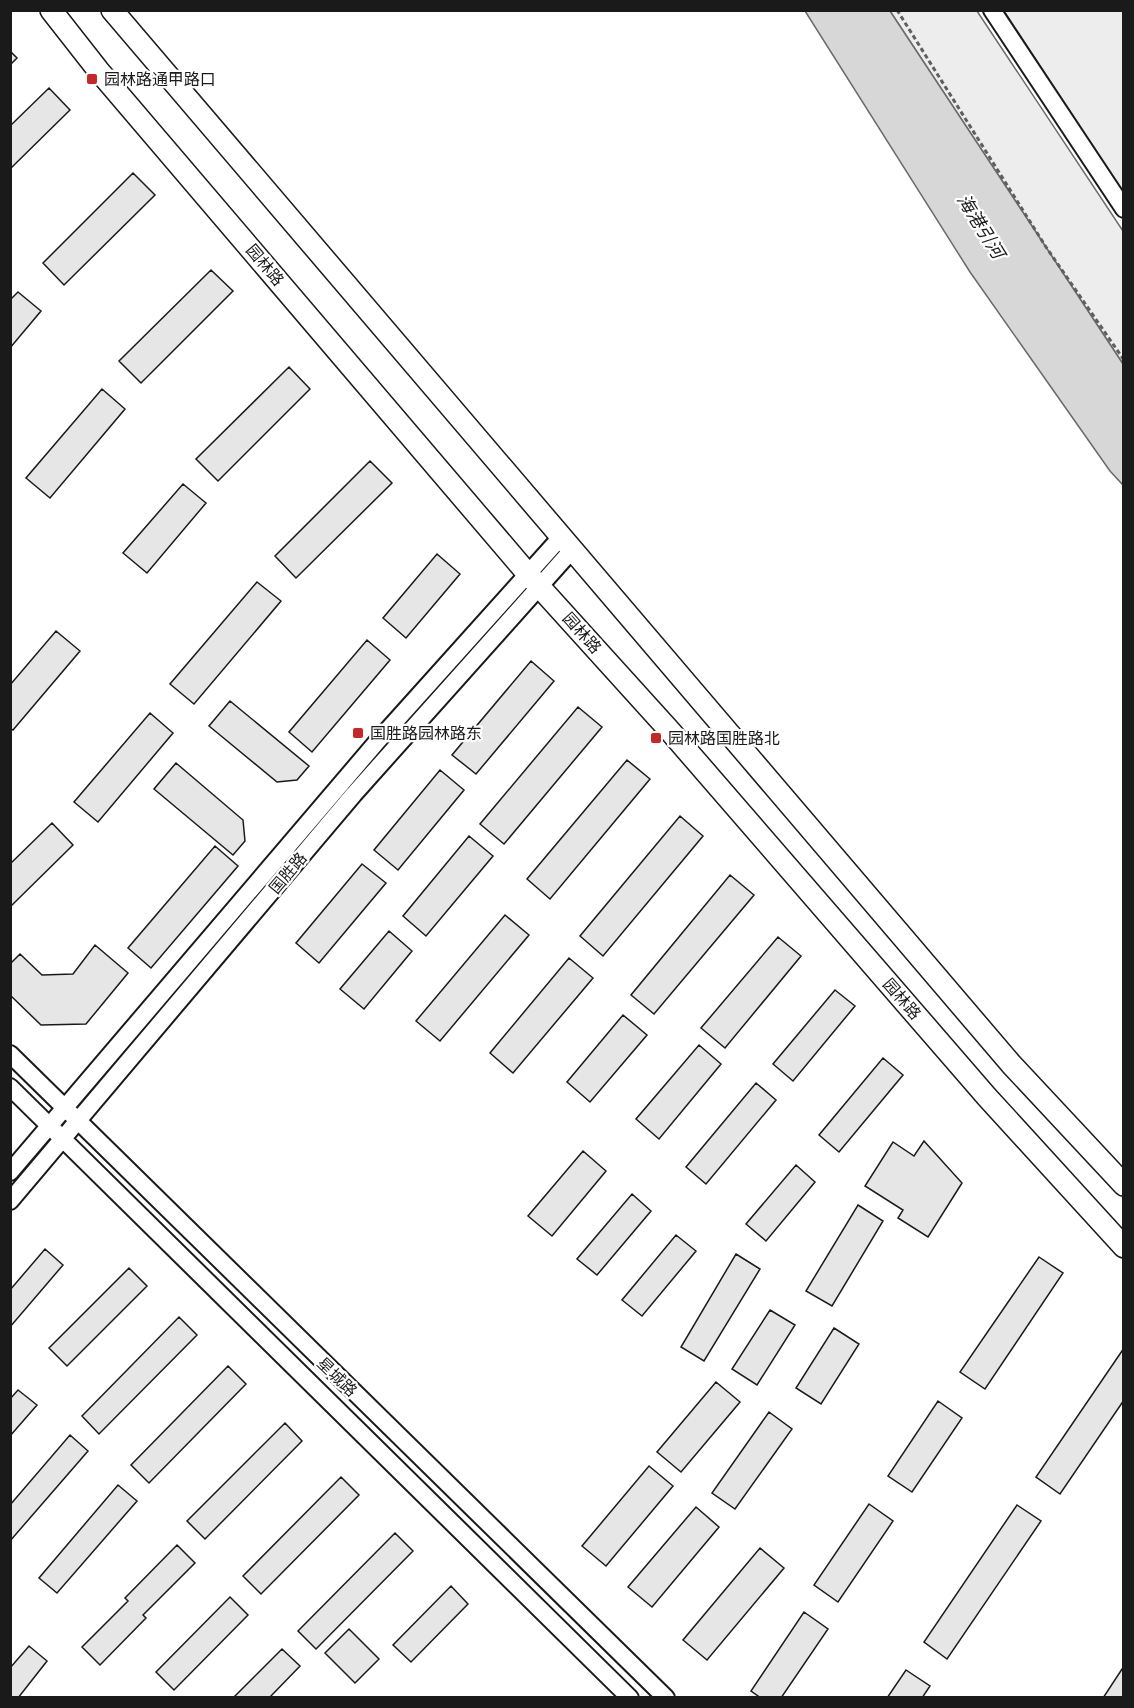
<svg xmlns="http://www.w3.org/2000/svg" width="1134" height="1708" font-family="Poppins,'Noto Sans SC',sans-serif">
  <style>
    .built { fill: #ededed; stroke: #6a6a6a; stroke-width: 1.5 }
    .water { fill: #d7d7d7; stroke: #6a6a6a; stroke-width: 1.5 }
    .building { fill: #e6e6e6; stroke: #1a1a1a; stroke-width: 1.5 }
    .lines { fill: none; stroke-linecap: round; stroke-linejoin: round }
    .minor-casing { stroke: #1a1a1a; stroke-width: 20 }
    .major-casing { stroke: #1a1a1a; stroke-width: 24 }
    .path { stroke: #5f5f5f; stroke-width: 3; stroke-dasharray: 4.5 3; stroke-linecap: butt }
    .minor { stroke: #fff; stroke-width: 16 }
    .major { stroke: #fff; stroke-width: 21 }
    .poi-dot { fill: #c62828; stroke: #fff; stroke-width: 2 }
    .labels { text-anchor: middle; dominant-baseline: central; stroke-width: 4.5; stroke-linejoin: round; paint-order: stroke }
    .poi-label { font-size: 16px; fill: #1a1a1a; stroke: #fff; text-anchor: start }
    .street-label { font-size: 16px; fill: #1a1a1a; stroke: #fff }
    .water-label { font-size: 18px; font-style: italic; fill: #1a1a1a; stroke: #fff }
  </style>
  <rect width="100%" height="100%" fill="#fff"/>
  <path class="built" d="M890 11H977L1123 231V364Z
    M1004 11H1123V192L1058 94Z"/>
  <path class="water" d="M805 11H890L1123 364V485L1110 471 970 272Z"/>
  <path class="building" d="M10 51 17 58 10 65Z
    M49 88 70 110 10 169V126Z
    M133 173 155 195 64 285 43 263Z
    M211 270 233 291 141 383 119 361Z
    M18 292 41 311 10 348V300Z
    M289 367 310 389 218 481 196 459Z
    M102 389 125 409 50 498 26 478Z
    M370 461 392 483 296 578 275 556Z
    M183 484 206 503 147 573 123 553Z
    M437 554 460 574 406 638 383 618Z
    M257 582 281 601 194 704 170 684Z
    M56 631 80 651 13 730 10 728V685Z
    M367 640 390 660 312 752 289 732Z
    M531 661 554 681 476 774 452 755Z
    M230 701 309 766 297 780 277 782 209 726Z
    M578 707 602 727 504 844 480 824Z
    M150 713 173 733 98 822 74 802Z
    M627 760 650 779 550 899 527 879Z
    M176 763 243 820 245 841 233 855 154 789Z
    M440 770 464 790 398 870 374 850Z
    M680 816 703 836 603 956 580 936Z
    M52 823 73 845 10 907V864Z
    M469 836 493 856 426 936 403 916Z
    M215 846 238 866 151 968 128 948Z
    M362 864 386 883 319 963 296 943Z
    M730 875 754 895 654 1014 631 995Z
    M505 915 529 935 440 1041 416 1021Z
    M389 931 412 951 364 1009 340 989Z
    M778 937 801 956 725 1048 701 1028Z
    M95 945 128 973 86 1024 41 1025 10 995V964L20 954 42 975 73 974Z
    M569 958 593 978 513 1073 490 1053Z
    M835 990 855 1006 793 1081 773 1064Z
    M623 1015 647 1035 590 1102 567 1082Z
    M699 1045 721 1064 659 1139 636 1119Z
    M883 1058 903 1075 839 1152 819 1135Z
    M756 1083 776 1100 706 1184 686 1167Z
    M924 1141 962 1183 928 1237 898 1218 903 1210 865 1186 893 1142 914 1156Z
    M583 1151 606 1171 552 1236 528 1216Z
    M796 1165 815 1182 766 1241 746 1224Z
    M632 1194 651 1211 597 1275 577 1259Z
    M858 1205 883 1221 832 1306 806 1291Z
    M676 1235 696 1251 642 1316 622 1300Z
    M45 1249 63 1265 10 1327V1290Z
    M736 1254 760 1269 704 1361 681 1347Z
    M1039 1257 1063 1273 985 1389 960 1372Z
    M129 1268 147 1286 67 1366 49 1348Z
    M770 1310 795 1325 757 1385 732 1369Z
    M179 1317 197 1335 99 1434 82 1416Z
    M834 1328 859 1344 821 1404 796 1388Z
    M1124 1348V1400L1060 1494 1036 1477Z
    M228 1366 246 1384 149 1483 131 1465Z
    M716 1382 740 1402 681 1472 657 1452Z
    M18 1390 37 1405 10 1436V1399Z
    M938 1401 962 1418 912 1492 888 1476Z
    M769 1412 792 1429 735 1509 712 1493Z
    M285 1423 302 1441 205 1539 187 1521Z
    M70 1435 88 1451 10 1541V1505Z
    M649 1466 673 1486 606 1566 582 1546Z
    M341 1477 359 1495 261 1594 243 1576Z
    M118 1485 137 1501 57 1593 39 1578Z
    M869 1504 893 1521 838 1602 814 1585Z
    M1017 1505 1041 1521 947 1659 924 1642Z
    M696 1507 719 1527 652 1607 628 1587Z
    M395 1533 413 1551 316 1649 298 1631Z
    M177 1545 195 1563 143 1615 146 1618 100 1665 82 1647 128 1601 125 1598Z
    M760 1548 784 1568 707 1660 683 1640Z
    M451 1586 468 1604 411 1662 393 1645Z
    M230 1597 248 1615 174 1690 156 1672Z
    M804 1612 828 1629 781 1698H761L751 1691Z
    M349 1629 379 1659 355 1683 325 1653Z
    M29 1646 47 1661 18 1698H10V1668Z
    M282 1649 300 1666 269 1698H233Z
    M1124 1666V1698H1103Z
    M906 1670 930 1686 922 1698H887Z"/>
  <g class="lines">
    <defs>
      <path id="minor" d="M992 10 1124 209
        M10 1054 666 1698
        M10 1087 630 1698
        M10 1172 375 744 561 537
        M10 1201 354 794 572 550"/>
      <path id="major" d="M51 10 98 70 527 573 670 731 987 1097 1124 1247
        M112 10 1011 1064 1124 1185"/>
    </defs>
    <use href="#minor" class="minor-casing"/>
    <use href="#major" class="major-casing"/>
    <path class="path" d="M897 10 1046 247 1124 360"/>
    <use href="#minor" class="minor"/>
    <use href="#major" class="major"/>
  </g>
  <g class="poi-dot">
    <rect x="86" y="73" width="12" height="12" rx="3"/>
    <rect x="352" y="727" width="12" height="12" rx="3"/>
    <rect x="650" y="732" width="12" height="12" rx="3"/>
  </g>
  <g class="labels">
    <g class="poi-label">
      <text x="104" y="79">园林路通甲路口</text>
      <text x="370" y="733">国胜路园林路东</text>
      <text x="668" y="738">园林路国胜路北</text>
    </g>
    <g class="street-label">
      <text transform="translate(265 265) rotate(50)">园林路</text>
      <text transform="translate(582 633) rotate(48)">园林路</text>
      <text transform="translate(288 873) rotate(-50)">国胜路</text>
      <text transform="translate(902 999) rotate(49)">园林路</text>
      <text transform="translate(337 1377) rotate(44)">星城路</text>
    </g>
    <g class="water-label">
      <text transform="translate(981 226) rotate(58)">海港引河</text>
    </g>
  </g>
  <rect width="1134" height="1708" fill="none" stroke="#1a1a1a" stroke-width="24"/>
</svg>
